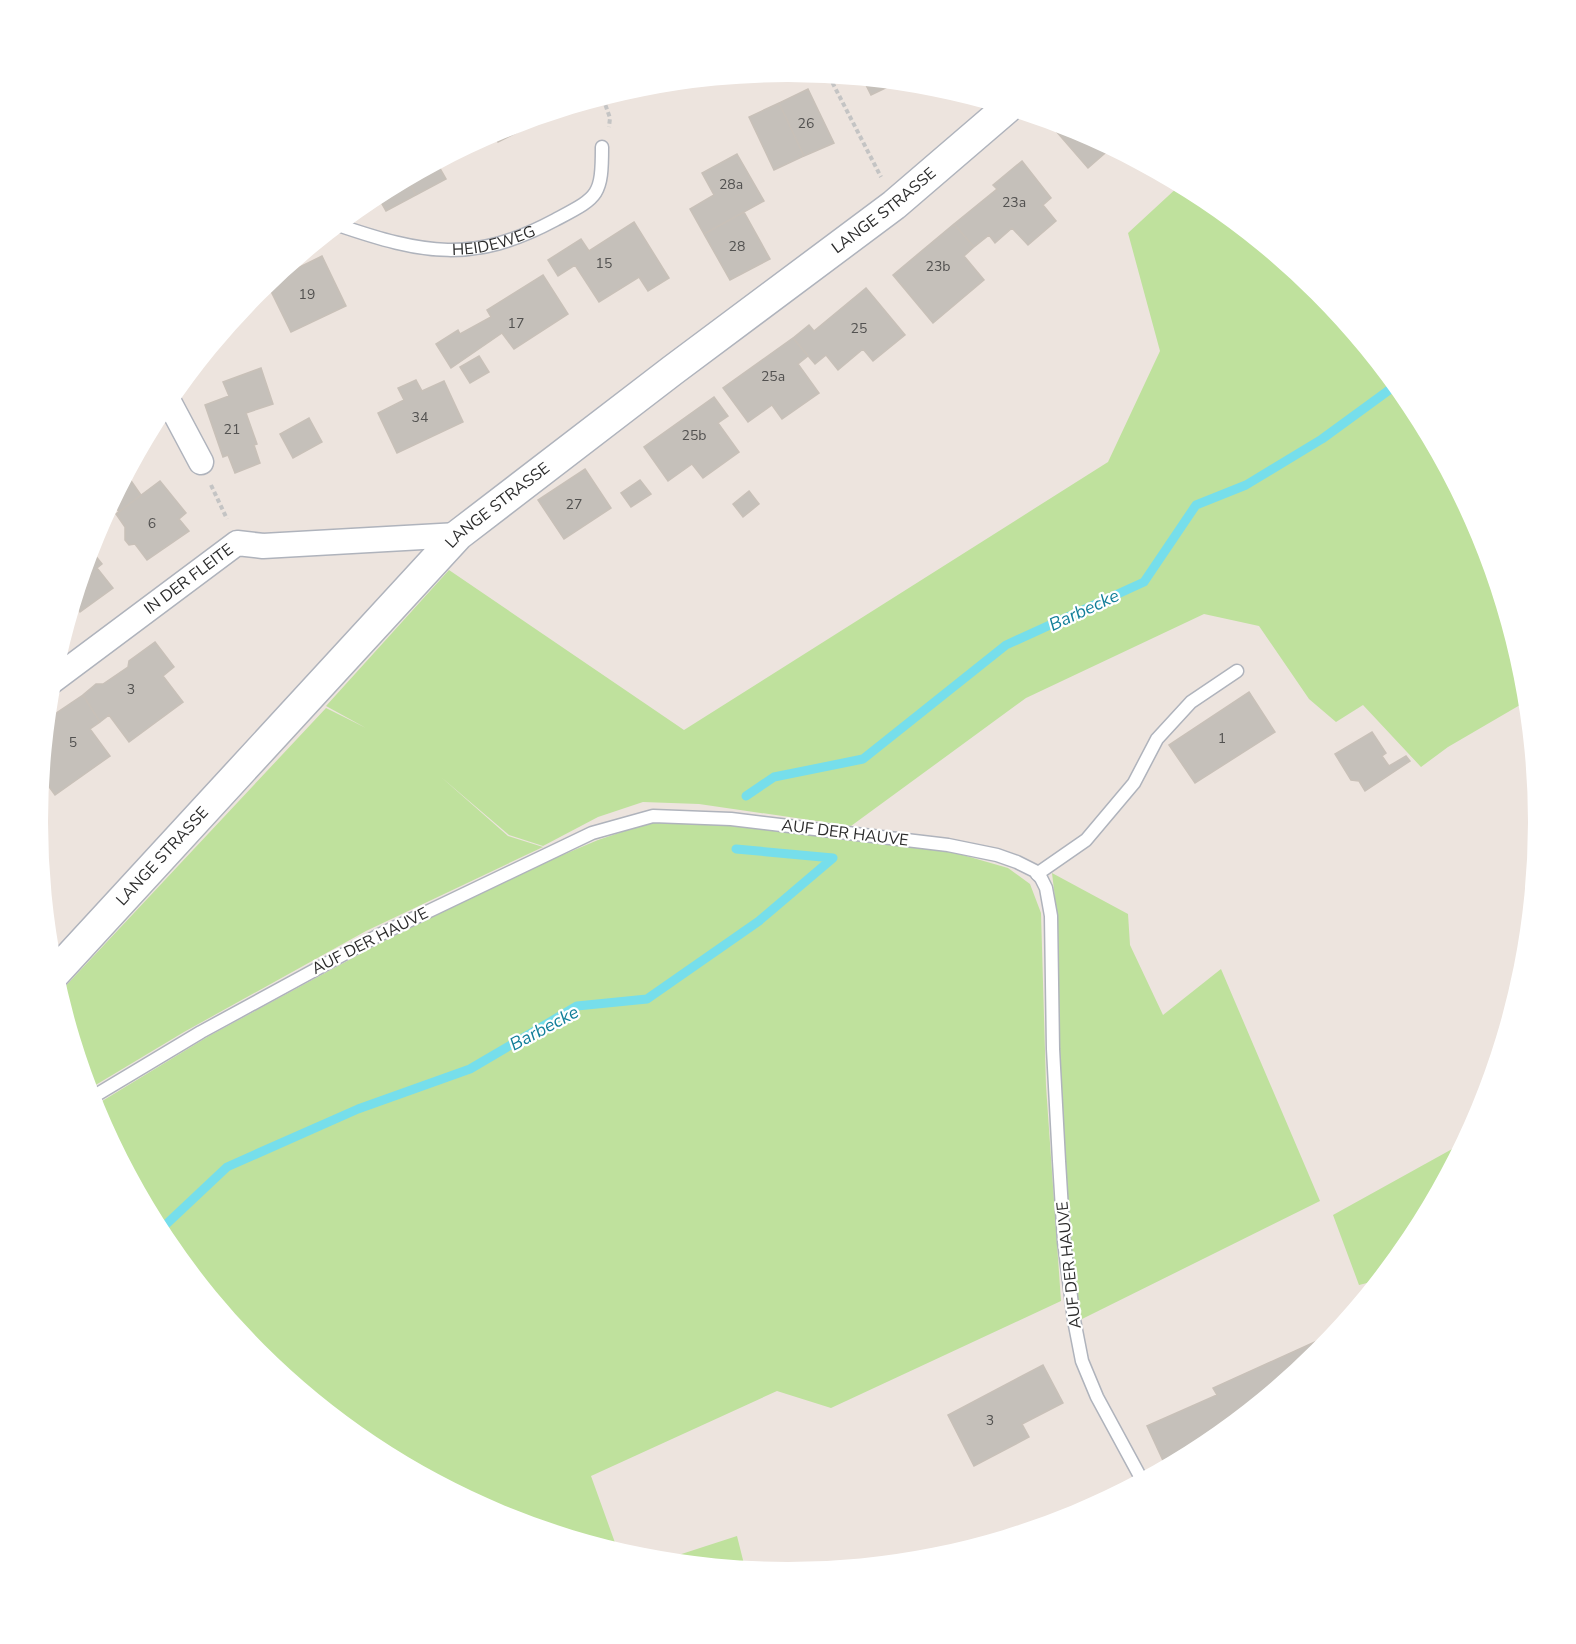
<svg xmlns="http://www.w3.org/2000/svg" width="1576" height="1644" font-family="'Nunito Sans',sans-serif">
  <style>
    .green { fill: #bfe19d }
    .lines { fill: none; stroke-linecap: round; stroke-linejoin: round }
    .stream { stroke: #76deeb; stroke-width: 9 }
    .building { fill: #c5c0ba; stroke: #c8c0b8; stroke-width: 1.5 }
    .service-casing { stroke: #afb3bc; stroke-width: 15 }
    .minor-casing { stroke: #afb3bc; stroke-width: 27 }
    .tertiary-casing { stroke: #afb3bc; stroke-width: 33 }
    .path { stroke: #c4c4c4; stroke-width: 4; stroke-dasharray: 4.5 3; stroke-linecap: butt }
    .service { stroke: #fff; stroke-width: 12 }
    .minor { stroke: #fff; stroke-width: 24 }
    .tertiary { stroke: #fff; stroke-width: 30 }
    .labels { text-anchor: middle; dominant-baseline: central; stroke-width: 4.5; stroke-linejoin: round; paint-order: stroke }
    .number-label { font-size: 14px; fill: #525150 }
    .street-label { font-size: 16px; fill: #2c2c2c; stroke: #fff }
    .water-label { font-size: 18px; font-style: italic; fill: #127f99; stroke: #fff }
  </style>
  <rect width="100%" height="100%" fill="#ede4de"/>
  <path class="green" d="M1180 185 1205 198 1319 292 1412 405 1481 535 1524 676 1527 701 1448 747 1421 767 1363 705 1336 722 1309 699 1259 626 1204 614 1026 698 851 826 699 804 643 802 598 817 543 846 509 835 441 777 508 836 543 847 366 931 184 1032 89 1089 59 993 326 708 366 728 326 706 449 570 684 730 1108 462 1160 351 1128 233Z
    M652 822 733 825 949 851 1008 868 1030 884 1041 913 1046 1086 1061 1301 831 1408 777 1391 591 1476 618 1551 500 1515 371 1446 257 1352 164 1239 94 1106 209 1036 386 940 527 870 598 840Z
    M1052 873 1128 914 1130 945 1163 1015 1221 969 1320 1201 1080 1320C1068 1231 1061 1141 1059 1051 1058 991 1060 932 1052 873Z
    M1463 1143 1412 1239 1379 1280 1359 1285 1333 1215Z
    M737 1536 745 1568 663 1560Z"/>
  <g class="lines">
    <path class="stream" d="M746 796 774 777 863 759 1006 645 1144 582 1196 505 1246 485 1322 439 1396 385
      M159 1231 227 1167 358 1109 470 1069 577 1006 647 999 759 921 833 858 736 849"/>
  </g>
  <path class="building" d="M863 79 898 82 871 95Z
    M808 89 834 143 804 156 779 103Z
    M779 103 804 156 774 170 749 117Z
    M543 116 544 119 498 142 493 133Z
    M1062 125 1076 129 1111 148 1088 168 1055 130Z
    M737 154 764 201 704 234 690 209 714 195 702 173Z
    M1022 161 1051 198 1043 205 1056 221 1028 245 1012 228 995 243 989 235 974 247 954 224 997 189 993 185Z
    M437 163 446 179 416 195 407 179Z
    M407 179 416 195 386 211 377 195Z
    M744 212 770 259 730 280 704 234Z
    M634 222 669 278 648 291 639 277 599 302 575 265 558 276 548 260 581 239 589 251Z
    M954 224 974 247 964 256 984 280 933 323 893 275Z
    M322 256 346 306 291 332 267 283Z
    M543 275 568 314 514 349 502 333 451 368 436 344 458 330 460 334 491 317 487 310Z
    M866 288 905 335 873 361 863 349 838 370 826 355 815 364 793 338 809 325 814 331Z
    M793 338 808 356 798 364 819 393 782 419 772 405 748 422 723 388Z
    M479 356 489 372 470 383 460 367Z
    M261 368 273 404 246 413 257 444 254 445 260 463 235 473 228 455 223 457 205 405 229 396 223 382Z
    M416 380 422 391 444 381 463 422 397 453 378 413 404 400 398 388Z
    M714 397 728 416 718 423 739 452 703 478 692 464 668 481 644 447Z
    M309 418 322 442 293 458 280 434Z
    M585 469 611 508 564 539 538 500Z
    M127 475 141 495 119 512 112 502Z
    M640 480 651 494 631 507 621 493Z
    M160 481 186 513 179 519 189 531 147 560 135 544 129 545 125 540V527L116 514Z
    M749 491 759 504 743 517 733 504Z
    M90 549 102 564 97 568 113 588 80 612 74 603Z
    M155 642 174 667 163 676 183 702 129 742 109 715 100 722 83 695 96 684H103L128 667 129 661Z
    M1249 692 1275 732 1195 783 1169 745Z
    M83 695 100 722 90 729 110 756 55 795 42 777 47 726 55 720V714Z
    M1372 732 1386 753 1382 756 1389 766 1406 756 1410 761 1365 791 1359 781 1351 780 1335 754Z
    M1317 1341 1321 1350 1318 1353 1205 1446 1166 1467 1147 1426 1217 1395 1213 1388Z
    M1043 1365 1063 1403 1022 1424 1029 1437 974 1466 948 1415Z"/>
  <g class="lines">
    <defs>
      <g id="service">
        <path id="s1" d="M338 225C423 254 473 264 555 220 598 197 602 197 602 147"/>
        <path d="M1037 874 1086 840 1134 783 1157 739 1191 702 1237 671"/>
        <path d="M91 1098 201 1032 379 935 592 833 653 816 731 819 948 845 997 855 1017 862 1035 871 1041 878 1046 888 1051 916 1053 1049 1059 1161 1064 1242 1074 1320 1082 1361 1097 1397 1142 1480"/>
      </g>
      <g id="minor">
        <path d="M168 400 201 462"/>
        <path id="s2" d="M51 682 237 543 263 546 458 535"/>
      </g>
      <g id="tertiary">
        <path id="s3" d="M54 974 458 535 673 370 894 205 1007 108"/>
      </g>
    </defs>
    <use href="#service" class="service-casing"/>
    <use href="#minor" class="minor-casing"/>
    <use href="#tertiary" class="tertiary-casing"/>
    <path class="path" d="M829 76 881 177
      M603 98 610 118 609 127
      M211 485 227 519"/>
    <use href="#service" class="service"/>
    <use href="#minor" class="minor"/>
    <use href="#tertiary" class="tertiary"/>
  </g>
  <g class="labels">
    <g class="number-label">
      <text x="806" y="123">26</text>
      <text x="731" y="184">28a</text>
      <text x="1014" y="202">23a</text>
      <text x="737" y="246">28</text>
      <text x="604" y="263">15</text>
      <text x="938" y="266">23b</text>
      <text x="307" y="294">19</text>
      <text x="516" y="323">17</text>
      <text x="859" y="328">25</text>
      <text x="773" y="376">25a</text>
      <text x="420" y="417">34</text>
      <text x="232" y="429">21</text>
      <text x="694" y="435">25b</text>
      <text x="574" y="504">27</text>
      <text x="152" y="523">6</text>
      <text x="131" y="689">3</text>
      <text x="1222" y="738">1</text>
      <text x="73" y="742">5</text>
      <text x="990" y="1420">3</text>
    </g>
    <g class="street-label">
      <text stroke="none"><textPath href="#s3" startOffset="1132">LANGE STRASSE</textPath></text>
      <text stroke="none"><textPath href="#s1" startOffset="160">HEIDEWEG</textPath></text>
      <text stroke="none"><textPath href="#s3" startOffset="646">LANGE STRASSE</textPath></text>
      <text stroke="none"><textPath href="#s2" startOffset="172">IN DER FLEITE</textPath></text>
      <text transform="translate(845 833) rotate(7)">AUF DER HAUVE</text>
      <text stroke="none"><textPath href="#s3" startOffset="160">LANGE STRASSE</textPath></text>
      <text transform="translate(370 941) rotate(-27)">AUF DER HAUVE</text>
      <text transform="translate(1069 1265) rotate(-96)">AUF DER HAUVE</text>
    </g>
    <g class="water-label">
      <text transform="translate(1084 610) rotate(-25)">Barbecke</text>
      <text transform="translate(544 1028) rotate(-28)">Barbecke</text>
    </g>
  </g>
  <path d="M0 0H1576V1644H0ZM48 822a740 740 0 1 1 1480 0a740 740 0 1 1-1480 0Z" fill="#fff" fill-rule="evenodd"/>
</svg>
